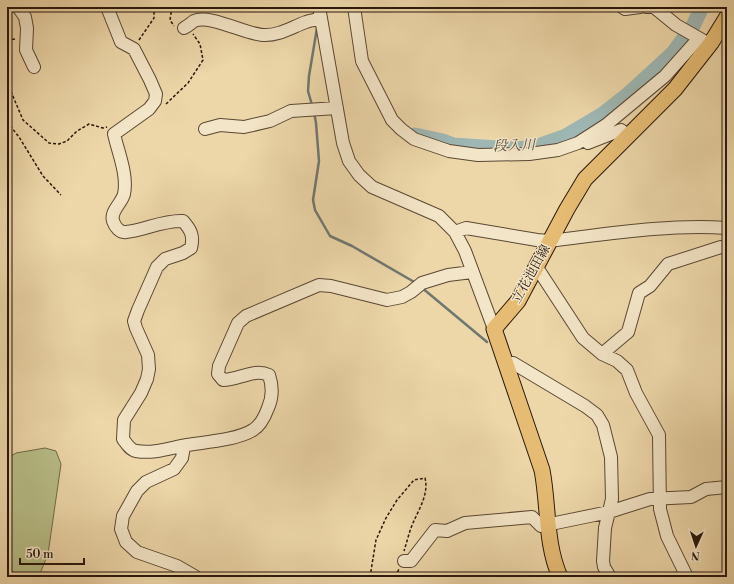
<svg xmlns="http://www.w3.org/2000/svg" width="734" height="584" font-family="'Libre Bodoni','Noto Serif JP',serif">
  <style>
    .green { fill: #b8be88; stroke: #706a4a }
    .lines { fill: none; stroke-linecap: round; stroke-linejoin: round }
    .stream { stroke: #6f7771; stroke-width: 2.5 }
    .river { stroke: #9eb7b4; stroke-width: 15 }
    .minor-casing { stroke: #5a4733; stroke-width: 14 }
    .major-casing { stroke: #29170c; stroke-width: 17 }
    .path { stroke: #29170c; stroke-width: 1.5; stroke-dasharray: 3 2; stroke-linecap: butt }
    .minor { stroke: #f3e5c7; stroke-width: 12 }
    .major { stroke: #e6bc74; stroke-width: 15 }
    .labels { text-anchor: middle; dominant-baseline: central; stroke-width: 3; stroke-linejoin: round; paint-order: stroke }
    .street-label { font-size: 13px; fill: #29170c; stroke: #f3e5c7 }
    .water-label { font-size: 14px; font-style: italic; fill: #524f47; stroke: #f3e5c7 }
  </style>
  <rect width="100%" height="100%" fill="#edd7a9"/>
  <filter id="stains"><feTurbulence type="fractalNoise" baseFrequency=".005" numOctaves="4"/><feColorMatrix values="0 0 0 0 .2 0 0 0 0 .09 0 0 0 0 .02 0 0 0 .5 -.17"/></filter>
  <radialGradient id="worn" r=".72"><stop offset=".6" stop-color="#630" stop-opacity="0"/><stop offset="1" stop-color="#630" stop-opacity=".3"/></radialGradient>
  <path class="green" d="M45 448 56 451 61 464 48 554 39 576 37 577H7V458L16 453Z"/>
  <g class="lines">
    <path class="stream" d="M312 105 308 91 309 76 317 28
      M314 112 316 123 319 161 313 200 315 210 330 236 352 246 416 283
      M421 287 487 342"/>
    <path class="river" d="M415 135 443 141 453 145 512 149 532 148 566 136 603 114 626 96 673 53 693 26 702 7"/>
    <defs>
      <path id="minor" d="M18 7 25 17 27 28 26 50 34 67
        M107 7 121 42 134 49 150 80 156 94 155 101 149 109 114 134C118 152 128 175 124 194 122 203 110 211 113 221 115 227 120 233 126 232 145 230 163 220 183 221 191 230 194 236 191 248L183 253 165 259 157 267 138 310 134 321 136 328 148 355 149 369 147 379 141 393 124 420 123 439C126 443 130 450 136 451 154 454 170 448 187 445 206 442 237 440 253 430 260 426 265 416 268 408 273 397 273 387 269 375 254 368 239 380 223 380L218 374 219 366 238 323 246 316 319 285 331 286 387 300 402 297 411 292 422 283 448 275 472 272
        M319 7 343 143 349 161 359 175 372 187 439 216 455 232 465 251 494 329
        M354 7 362 61 392 120 401 129 414 139 449 151 478 155 529 154 558 150 578 143 606 125 665 76 699 38
        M622 7 625 9 640 7
        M646 7H654L676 25 704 41
        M184 28C188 26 191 23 194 21 210 14 245 34 263 35 279 36 292 27 306 22 311 20 316 20 321 19
        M205 129 220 125 244 127 270 121 291 111 337 108
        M588 143 621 130 629 136
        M455 232 466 228 537 240 549 241C608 234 667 224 727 228
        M536 266 583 338 602 354 617 361 627 370 636 393 659 435 660 509 667 536 687 577
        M602 354 628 332 639 293 650 286 668 264 721 247
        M506 363H513L585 406 597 415 603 425 611 457 612 499 605 528 603 561 604 567 610 577
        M184 446 182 458 174 469 146 482 137 491 123 516 121 529 126 542 137 552 177 566 196 577
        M404 561H411L435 530 447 531 465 523 532 517 541 526 609 512 650 499 691 497 706 489 727 487"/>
      <path id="major" d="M560 577C545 543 549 506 542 470L494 329 518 301 567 209 585 179 675 89 711 43 727 17"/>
    </defs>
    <use href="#minor" class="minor-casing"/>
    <use href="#major" class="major-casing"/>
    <path class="path" d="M172 7 170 20 174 26
      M7 40 16 39
      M139 40 154 18V7
      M7 82 23 120 49 143 59 144 67 141 77 131 89 124 103 128 107 127
      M166 104 188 83 203 60 200 44 193 34
      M7 122 19 137 43 176 61 195
      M370 577 376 540 386 518 397 500 414 480 425 478C429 494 419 509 413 523 409 532 407 542 404 551
      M397 577V573L399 569"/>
    <use href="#minor" class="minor"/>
    <use href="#major" class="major"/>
  </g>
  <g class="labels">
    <g class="street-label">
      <text transform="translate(531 274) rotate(-61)">立花池田線</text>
    </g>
    <g class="water-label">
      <text transform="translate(514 146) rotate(-2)">段入川</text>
    </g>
  </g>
  <rect width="734" height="584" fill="none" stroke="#edd7a9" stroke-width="24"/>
  <rect x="8" y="8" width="718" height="568" fill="none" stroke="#29170c" stroke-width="2"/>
  <rect x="12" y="12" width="710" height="560" fill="none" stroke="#29170c"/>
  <g transform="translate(696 546) rotate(183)" stroke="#f3e5c7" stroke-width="3" paint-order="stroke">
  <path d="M0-3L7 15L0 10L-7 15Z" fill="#29170c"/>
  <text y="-6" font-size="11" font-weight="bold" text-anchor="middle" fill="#29170c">N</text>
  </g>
  <path d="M20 558v6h64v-6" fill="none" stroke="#29170c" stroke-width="2"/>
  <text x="26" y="558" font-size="12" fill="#29170c" stroke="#f3e5c7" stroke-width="3" paint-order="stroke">50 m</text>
  <rect width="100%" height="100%" filter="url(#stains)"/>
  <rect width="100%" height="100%" fill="url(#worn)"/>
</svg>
